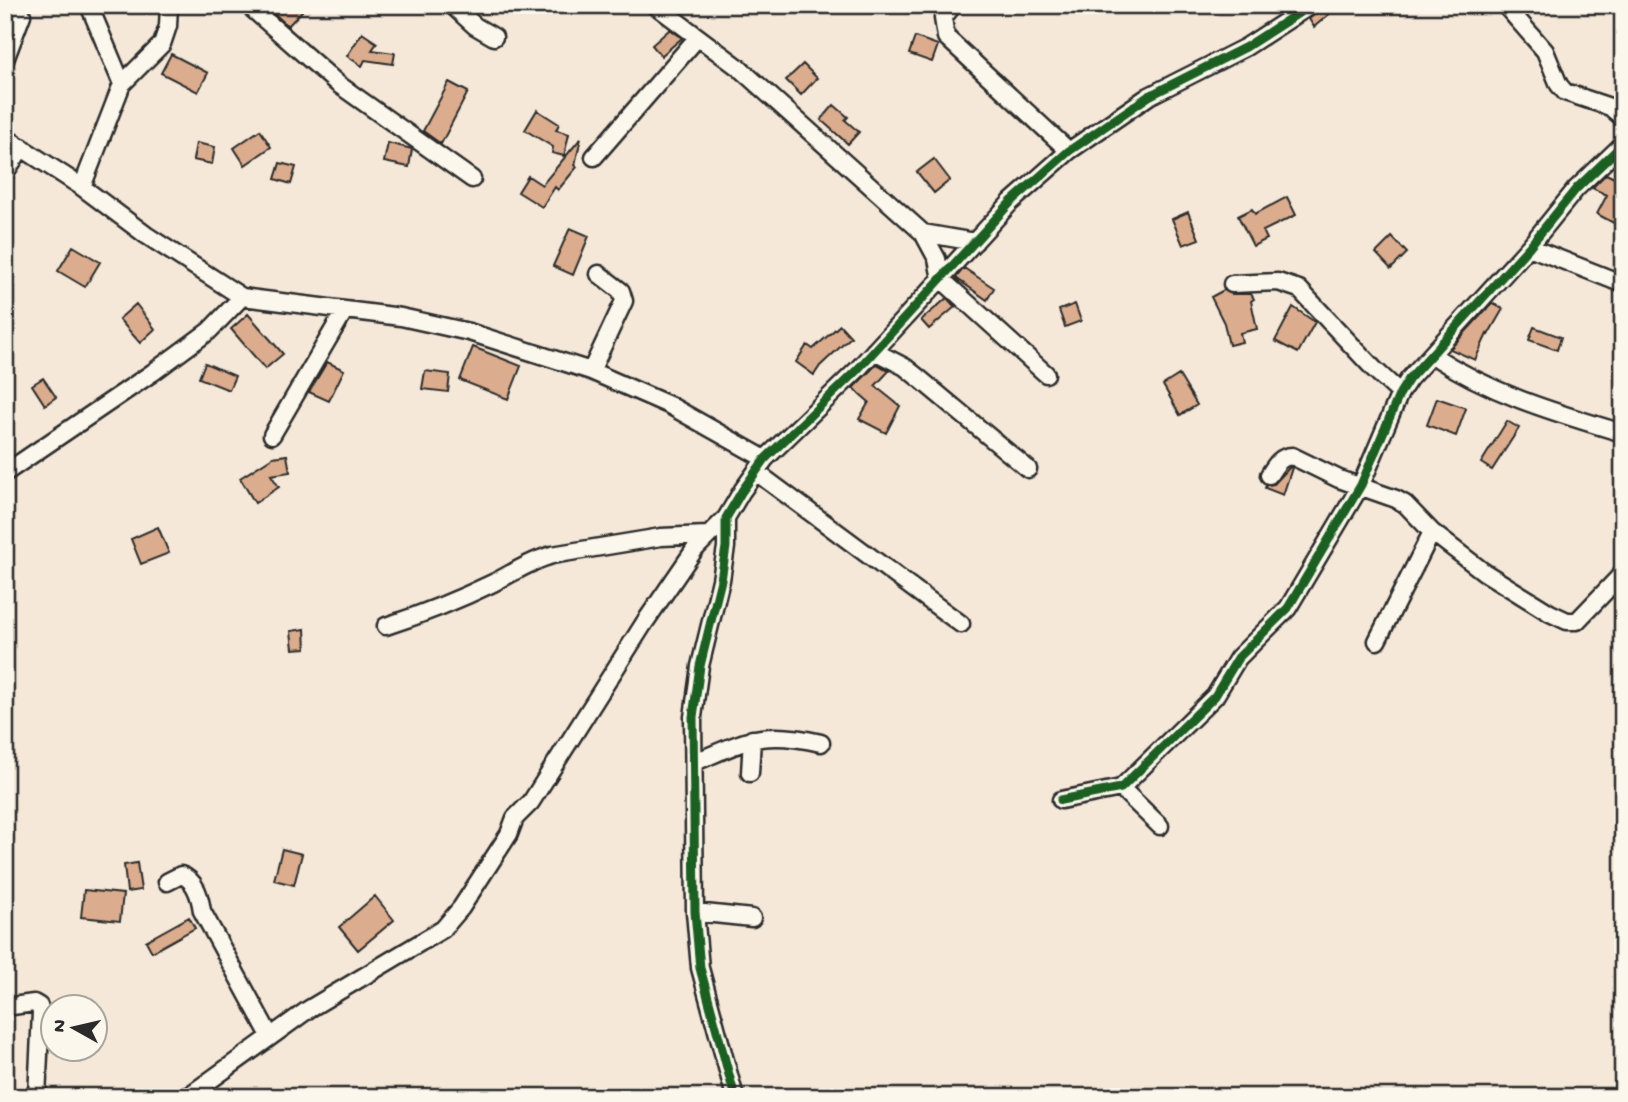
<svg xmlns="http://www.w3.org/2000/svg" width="1628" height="1102" font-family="'Gochi Hand',sans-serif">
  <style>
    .building { fill: #dbac8d; stroke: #2b2b2b; stroke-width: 2 }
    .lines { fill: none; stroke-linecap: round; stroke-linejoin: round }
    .minor-casing { stroke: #2b2b2b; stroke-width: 21 }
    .minor { stroke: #fbf7ec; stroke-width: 16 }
    .cycleway-casing { stroke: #fbf7ec; stroke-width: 13 }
    .cycleway { stroke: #1b5e20; stroke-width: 9 }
  </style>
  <rect width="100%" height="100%" fill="#f5e8d9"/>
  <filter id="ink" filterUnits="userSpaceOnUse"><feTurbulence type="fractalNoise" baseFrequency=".0143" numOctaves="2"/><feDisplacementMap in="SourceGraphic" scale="14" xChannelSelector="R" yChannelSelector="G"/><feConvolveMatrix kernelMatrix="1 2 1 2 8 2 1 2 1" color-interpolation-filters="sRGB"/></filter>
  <g filter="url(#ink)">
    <path class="building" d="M270 5H296L302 11 288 26 268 8Z
      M1321 5H1340L1314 27 1309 19 1317 13Z
      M670 29 682 38 661 56 652 45Z
      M362 33 377 43 372 50 395 53 393 64 365 60 362 66 347 56Z
      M915 37 938 45 932 62 909 54Z
      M171 54 208 73 198 92 161 73Z
      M803 64 817 78 801 95 786 80Z
      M449 82 468 92 441 144 423 131Z
      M834 105 848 117 845 120 859 132 848 144 821 120Z
      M537 110 559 124 556 130 569 134 564 156 552 153 553 147 525 130Z
      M260 130 271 147 245 165 234 148Z
      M581 138 575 165 577 167 558 190 555 187 542 207 518 192 528 176 542 185Z
      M196 143 215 147 212 164 193 160Z
      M388 143 412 149 409 167 384 162Z
      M934 159 950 180 934 193 917 172Z
      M280 163 296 167 291 184 275 179Z
      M1606 174 1623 182V228L1597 214 1607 195 1592 188Z
      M1287 197 1296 215 1263 231 1267 239 1253 246 1238 216 1252 209 1255 214Z
      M1188 212 1199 239 1183 245 1172 219Z
      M570 228 589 236 573 275 553 266Z
      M1392 237 1407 253 1391 269 1376 253Z
      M73 246 100 262 85 287 58 271Z
      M964 268 994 288 987 300 956 278Z
      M1224 290 1232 294H1251L1254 299 1251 301 1257 329 1240 333 1242 342 1229 345 1224 323 1211 297Z
      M947 298 955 307 929 329 921 320Z
      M1492 303 1503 309 1488 335 1487 334 1475 360 1450 349Z
      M136 304 155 329 140 343 119 319Z
      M1075 304 1081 321 1065 327 1059 310Z
      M1293 307 1315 322 1298 353 1275 341Z
      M248 314 283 354 265 369 231 329Z
      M840 325 851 337 820 366 814 375 796 362 807 345 813 349Z
      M1534 327 1561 337 1557 350 1529 340Z
      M473 347 521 366 508 399 460 380Z
      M327 362 344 370 329 401 309 392Z
      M205 363 235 376 229 390 199 378Z
      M877 364 889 371 875 386 900 406 886 433 859 419 869 402 853 388Z
      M425 371 450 374 448 392 422 389Z
      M1179 375 1197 405 1180 415 1163 385Z
      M43 378 56 397 45 405 32 385Z
      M1437 398 1466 408 1456 436 1427 425Z
      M1507 421 1519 428 1492 470 1481 463Z
      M287 455 290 472 271 475 279 487 255 503 240 478 273 457Z
      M1290 467 1292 468 1283 495 1265 488 1266 485 1274 484Z
      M158 527 169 553 141 564 131 539Z
      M305 629 306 648 293 649 291 631Z
      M282 849 302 854 294 885 274 880Z
      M137 863 141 890 127 892 124 865Z
      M84 890 123 894 120 921 81 917Z
      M375 896 394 920 358 950 339 927Z
      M189 917 195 928 152 952 146 941Z"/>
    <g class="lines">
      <defs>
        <path id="minor" d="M248 5 338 84 472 179
          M452 5 475 26 494 37
          M655 5 738 67 923 233 937 259 941 279 1046 374
          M953 5 943 18 946 37 1069 151
          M1505 5 1545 51 1559 85 1565 92 1610 107 1623 118
          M91 10 122 84
          M5 60 22 15
          M5 137 82 187 146 235 242 297 401 317 469 332 591 371 669 405 765 459
          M594 157 698 37
          M5 173 22 147
          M82 187 122 84 162 44 168 26 169 5
          M923 233 975 242
          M1529 247 1623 284
          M1232 284 1278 282 1299 289 1374 369 1400 393
          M874 351 905 367 920 379 1028 469
          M1432 355C1490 393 1550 411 1616 431
          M591 371 624 301 621 291 599 274
          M272 435 345 310
          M756 472 961 624
          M5 473 152 373 209 331 242 297
          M1269 475C1275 466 1280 456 1292 456L1339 479 1396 499 1405 504 1432 532 1484 572 1550 613 1567 621H1577L1623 573
          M386 626C423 614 458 600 493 583 513 573 530 561 552 555L661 537 707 535
          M1377 641 1432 532
          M695 762C748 740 763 729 821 743
          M750 773 752 739
          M1121 788 1160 826
          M1061 800 1121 788 1215 696 1238 658 1288 608 1361 485 1400 393 1409 379 1529 247 1576 189 1623 144
          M167 882 181 875C196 880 200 897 202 911L270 1036
          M695 912 752 918
          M5 1007 34 1003 39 1006 41 1012 37 1097
          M187 1097 309 1009 443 929 461 908 509 834 515 818 531 802 643 625 695 549 726 518
          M735 1097 700 968 695 912 693 717 700 666 721 580 726 547V518L742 491 765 459 857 370 1011 202 1069 151 1149 96 1246 47 1311 5"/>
      </defs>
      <use href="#minor" class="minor-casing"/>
      <use href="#minor" class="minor"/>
      <defs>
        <path id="cycleway" d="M1061 800 1121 788 1215 696 1238 658 1288 608 1361 485 1400 393 1409 379 1529 247 1576 189 1623 144
          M735 1097 700 968 695 912 693 717 700 666 721 580 726 547V518L742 491 765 459 857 370 1011 202 1069 151 1149 96 1246 47 1311 5"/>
      </defs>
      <use href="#cycleway" class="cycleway-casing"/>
      <use href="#cycleway" class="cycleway"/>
    </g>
  </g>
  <rect width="1628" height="1102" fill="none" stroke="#fbf7ec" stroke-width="28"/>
  <rect x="14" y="14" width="1600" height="1074" fill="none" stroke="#2b2b2b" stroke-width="2.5" filter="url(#ink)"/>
  <g transform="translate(74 1028) rotate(278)"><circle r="33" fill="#fbf7ec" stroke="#a8a59f" stroke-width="2"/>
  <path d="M0-5L12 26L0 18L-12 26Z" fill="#2b2b2b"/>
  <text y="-10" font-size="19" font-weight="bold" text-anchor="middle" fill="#2b2b2b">N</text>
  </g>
</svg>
